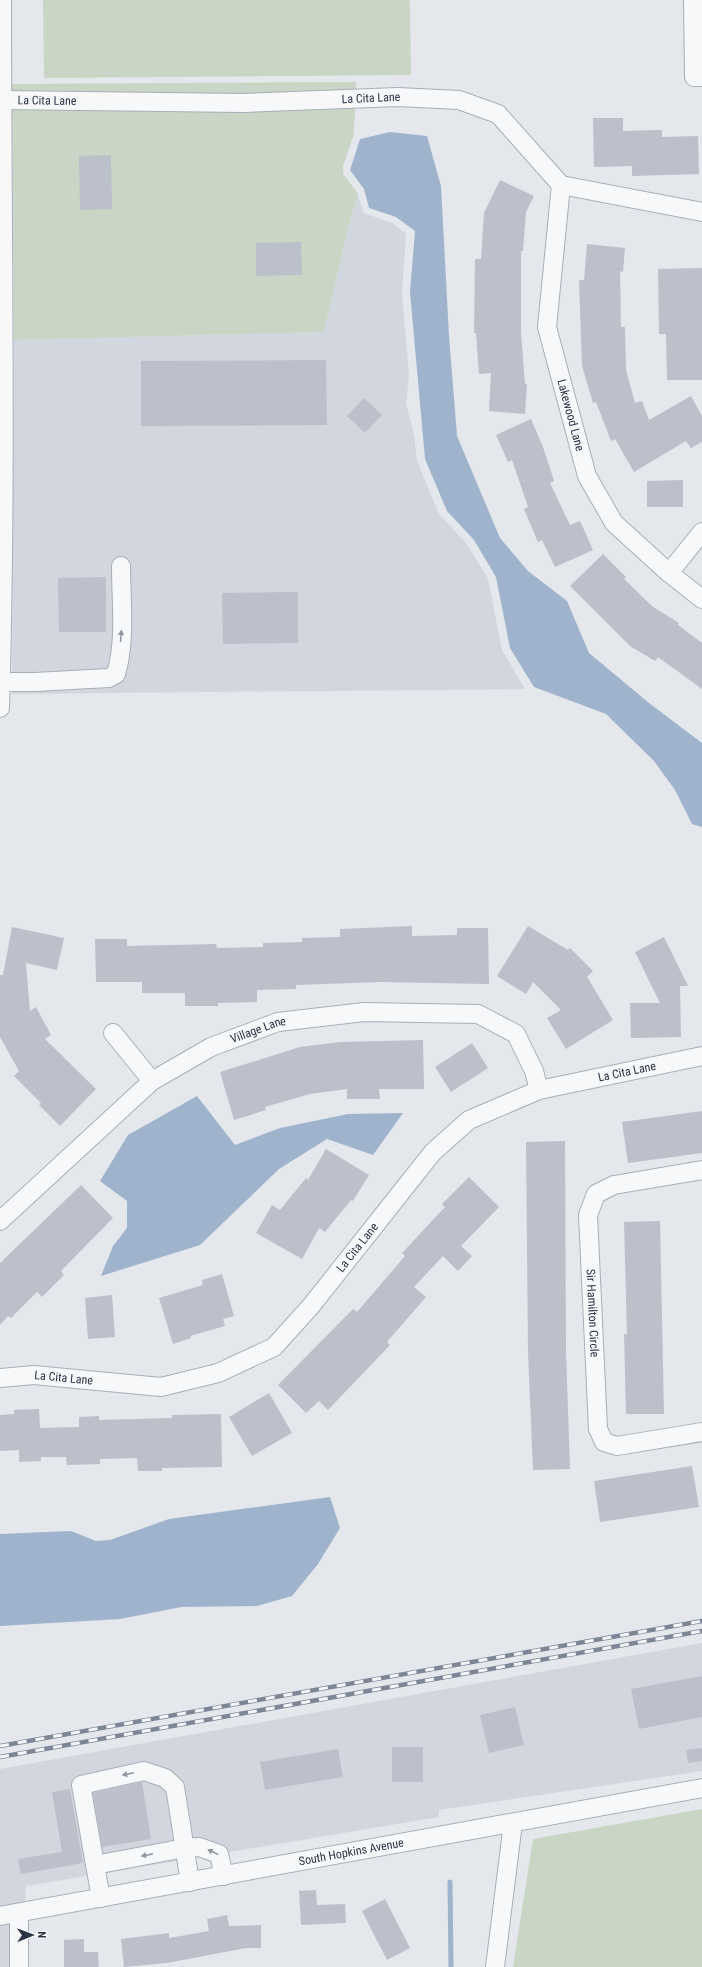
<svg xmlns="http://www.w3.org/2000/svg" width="702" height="1967" font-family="'Roboto Condensed',sans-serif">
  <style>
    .built { fill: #d2d6de }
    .green { fill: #c9d6c5 }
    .water { fill: #9fb4cc }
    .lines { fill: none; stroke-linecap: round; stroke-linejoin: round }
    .stream { stroke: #9fb4cc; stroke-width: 5 }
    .building { fill: #bbc0ca }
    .minor-casing { stroke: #a9aeb7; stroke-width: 20 }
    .minor { stroke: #f7f8fa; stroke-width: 18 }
    .rail-casing { stroke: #7d8696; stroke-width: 4.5 }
    .rail { stroke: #f4f6f9; stroke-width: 3; stroke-dasharray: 9; stroke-linecap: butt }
    .oneway { fill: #9196a0 }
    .labels { text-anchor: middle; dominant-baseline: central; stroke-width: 4; stroke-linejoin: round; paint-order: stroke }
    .street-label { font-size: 12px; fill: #2b3445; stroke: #f4f6f9 }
  </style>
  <rect width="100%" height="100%" fill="#e4e7ec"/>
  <path class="built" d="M358 196 364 213 392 223 406 234 402 293 409 376 406 403 414 435 417 461 439 514 467 544 488 579 502 650 525 689 12 694 14 340 324 332 350 220Z
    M702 1643V1771L439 1810V1817L26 1886 25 1903 0 1907V1769Z
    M9 1923 10 1967H0V1925Z"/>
  <path class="green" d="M43 0H410L411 75 44 78Z
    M356 82 354 134 343 166V174L357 192 358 196 350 220 324 332 14 340 12 84Z
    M702 1809V1967H513L533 1839Z"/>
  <path class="water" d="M390 132 427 136 441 186 449 336 457 436 500 538 528 571 567 601 589 653 649 703 702 743V827L692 824 675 790 654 761 606 714 534 687 510 648 496 577 474 540 447 511 425 459 410 292 415 231 396 217 369 208 364 189 350 170 360 139Z
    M197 1096 235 1145 280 1128 348 1114 403 1113 373 1155 327 1139 279 1169 200 1245 101 1276 113 1246 127 1228V1201L100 1181 128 1135Z
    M330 1497 340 1528 318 1564 292 1596 257 1606 181 1607 120 1619 0 1626V1534L71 1531 96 1541 110 1540 169 1519Z"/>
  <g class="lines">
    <path class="stream" d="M450 1882 451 1967"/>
  </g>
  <path class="building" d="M593 118H623V131L662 130V137L698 136 699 174 632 176V166L594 167Z
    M111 155 112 209 80 210 79 156Z
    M500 180 534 196 526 212 523 251H521V332L525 384H527L525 414 489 411 491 373 479 374 476 333H474L475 259H481L484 213Z
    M301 242 302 275 256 276V243Z
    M587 244 625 248 623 272 620 271 621 327H625L626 370 635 403 642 401 649 420 691 396 702 416V442L691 448 686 441 634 472 615 439 611 441 596 402 593 403 582 366 579 280H584Z
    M702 268V380H667L666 334H659L658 269Z
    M326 360 327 425 141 426V361Z
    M364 398 382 415 365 433 347 416Z
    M531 419 543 447 554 481 550 483 570 525 580 521 593 550 555 567 542 540 538 542 524 509 528 507 512 460 508 462 496 435Z
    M683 480V507H647V481Z
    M603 554 626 577 624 579 653 607 679 623 678 625 702 643V689L658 657 655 661 630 646 570 586Z
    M106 577V632H59L58 578Z
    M298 592V643L223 644 222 593Z
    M412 926V936L457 935V928H488L489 984 381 982 296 985V989L257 990V1002L218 1003V1006H185V993H142V982H96L95 939H127V946L216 944 217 948 263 947V943L302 942V938L340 937V929Z
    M528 926 568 950 570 948 593 971 587 977 613 1020 566 1049 547 1018 561 1010 533 982 526 994 497 976Z
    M12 927 64 938 57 970 26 963 30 1011 36 1007 51 1035 45 1039 96 1089 60 1126 39 1105 41 1103 14 1076 19 1071 0 1037V975H3Z
    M664 937 688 986H680L681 1037 631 1038 630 1003H660L635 952Z
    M423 1040 424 1089H379L380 1099H347V1089L310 1094 265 1107 266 1110 234 1120 220 1072 300 1047 340 1042Z
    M472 1043 488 1068 451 1092 435 1067Z
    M702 1111V1153L628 1163 622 1122Z
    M565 1141 566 1352 570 1469 533 1470 528 1352 526 1142Z
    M326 1149 369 1175 353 1201 351 1200 325 1232 319 1228 302 1259 256 1233 272 1205 280 1210 306 1178 308 1180Z
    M469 1177 499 1207 461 1246 472 1256 458 1271 443 1256 414 1287 426 1297 387 1342 390 1345 328 1410 319 1401 306 1413 278 1385 353 1309 357 1312 405 1256 402 1253 445 1207 442 1204Z
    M81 1185 113 1218 61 1271 64 1275 42 1297 37 1292 11 1318 8 1316 0 1325V1263Z
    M660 1221 664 1414H626L624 1334H627L624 1222Z
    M222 1274 234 1316 223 1319 225 1326 190 1336 191 1338 173 1344 159 1298 203 1285 202 1280Z
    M112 1295 115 1337 88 1339 85 1298Z
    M269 1393 292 1433 252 1456 229 1417Z
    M39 1409 40 1428 79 1427V1417L99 1416V1420L172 1418V1415L221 1414 222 1467 162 1468V1471H138L137 1458 100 1459V1464L67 1465 66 1457H41V1461L19 1462V1450L0 1451V1415L14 1414V1410Z
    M692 1466 699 1507 600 1522 594 1481Z
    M702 1676V1717L639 1729 631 1689Z
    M515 1707 524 1745 489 1753 480 1715Z
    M392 1747H423V1782H392Z
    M702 1748V1761L688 1763 686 1750Z
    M338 1749 343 1777 265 1790 260 1762Z
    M142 1782 151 1839 102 1847 93 1793Z
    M70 1789 83 1863 21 1874 18 1859 62 1852 52 1792Z
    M316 1890 317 1905 345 1904 346 1923 301 1925 299 1891Z
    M385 1899 410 1948 387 1960 362 1911Z
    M227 1915 229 1926 261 1925V1948H246L167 1963 124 1967 121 1939 169 1933V1938L209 1931 207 1919Z
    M84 1939V1952H98L99 1967H64V1940Z"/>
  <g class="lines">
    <defs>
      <g id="minor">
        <path d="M693 0 694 77H702"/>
        <path id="s1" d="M2 100 243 103 398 97 459 100 498 114 561 185 702 212"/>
        <path id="s2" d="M561 185 547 327 587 476 614 523 669 573 702 599"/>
        <path d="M669 573 702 532"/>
        <path d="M1 682H35L109 678 116 674C126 641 121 601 121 566"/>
        <path d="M0 708C7 472 2 236 2 0"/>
        <path d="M113 1033 152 1081"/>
        <path id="s3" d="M702 1170 614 1185 596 1194 588 1215 598 1429 604 1442 617 1446 702 1432"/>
        <path id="s4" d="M0 1221 152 1081 211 1047 278 1022 364 1012 478 1014 516 1034 534 1071 539 1090"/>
        <path id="s5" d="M0 1378 34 1375 161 1387 218 1373 274 1347 311 1306 433 1152 469 1120 539 1090 702 1056"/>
        <path d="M95 1865 81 1785 144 1771 165 1778 175 1787 190 1882"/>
        <path d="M101 1898 95 1865 185 1848 199 1847 219 1854 224 1876"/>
        <path d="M19 1913V1967"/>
        <path id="s6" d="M0 1916 702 1788"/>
        <path d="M495 1967 513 1823"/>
      </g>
    </defs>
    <use href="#minor" class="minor-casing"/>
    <use href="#minor" class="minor"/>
    <defs>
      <path id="rail" d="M0 1746 702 1621
        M0 1757 702 1631"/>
    </defs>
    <use href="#rail" class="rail-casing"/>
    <use href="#rail" class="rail"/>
  </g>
  <defs><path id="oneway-solid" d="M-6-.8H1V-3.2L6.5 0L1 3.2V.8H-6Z"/></defs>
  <g class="oneway">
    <use href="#oneway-solid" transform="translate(121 636) rotate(-86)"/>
    <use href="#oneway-solid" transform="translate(128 1774) rotate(168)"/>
    <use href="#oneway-solid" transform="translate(213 1852) rotate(-154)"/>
    <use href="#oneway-solid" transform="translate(147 1855) rotate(169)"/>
  </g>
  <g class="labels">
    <g class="street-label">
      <text stroke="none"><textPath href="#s1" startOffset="369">La Cita Lane</textPath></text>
      <text stroke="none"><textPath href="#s1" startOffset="45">La Cita Lane</textPath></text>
      <text stroke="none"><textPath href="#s2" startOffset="234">Lakewood Lane</textPath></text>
      <text stroke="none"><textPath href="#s4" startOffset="325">Village Lane</textPath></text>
      <text stroke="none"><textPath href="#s5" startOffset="748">La Cita Lane</textPath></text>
      <text stroke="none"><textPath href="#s5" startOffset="412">La Cita Lane</textPath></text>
      <text stroke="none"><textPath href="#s3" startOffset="230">Sir Hamilton Circle</textPath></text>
      <text stroke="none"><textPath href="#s5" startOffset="64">La Cita Lane</textPath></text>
      <text stroke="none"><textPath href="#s6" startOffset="357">South Hopkins Avenue</textPath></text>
    </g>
  </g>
  <g transform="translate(32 1935) rotate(89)" stroke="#f4f6f9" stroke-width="3" paint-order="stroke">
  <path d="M0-3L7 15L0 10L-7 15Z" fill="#2b3445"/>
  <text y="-6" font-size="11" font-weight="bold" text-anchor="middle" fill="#2b3445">N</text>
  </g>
</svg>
